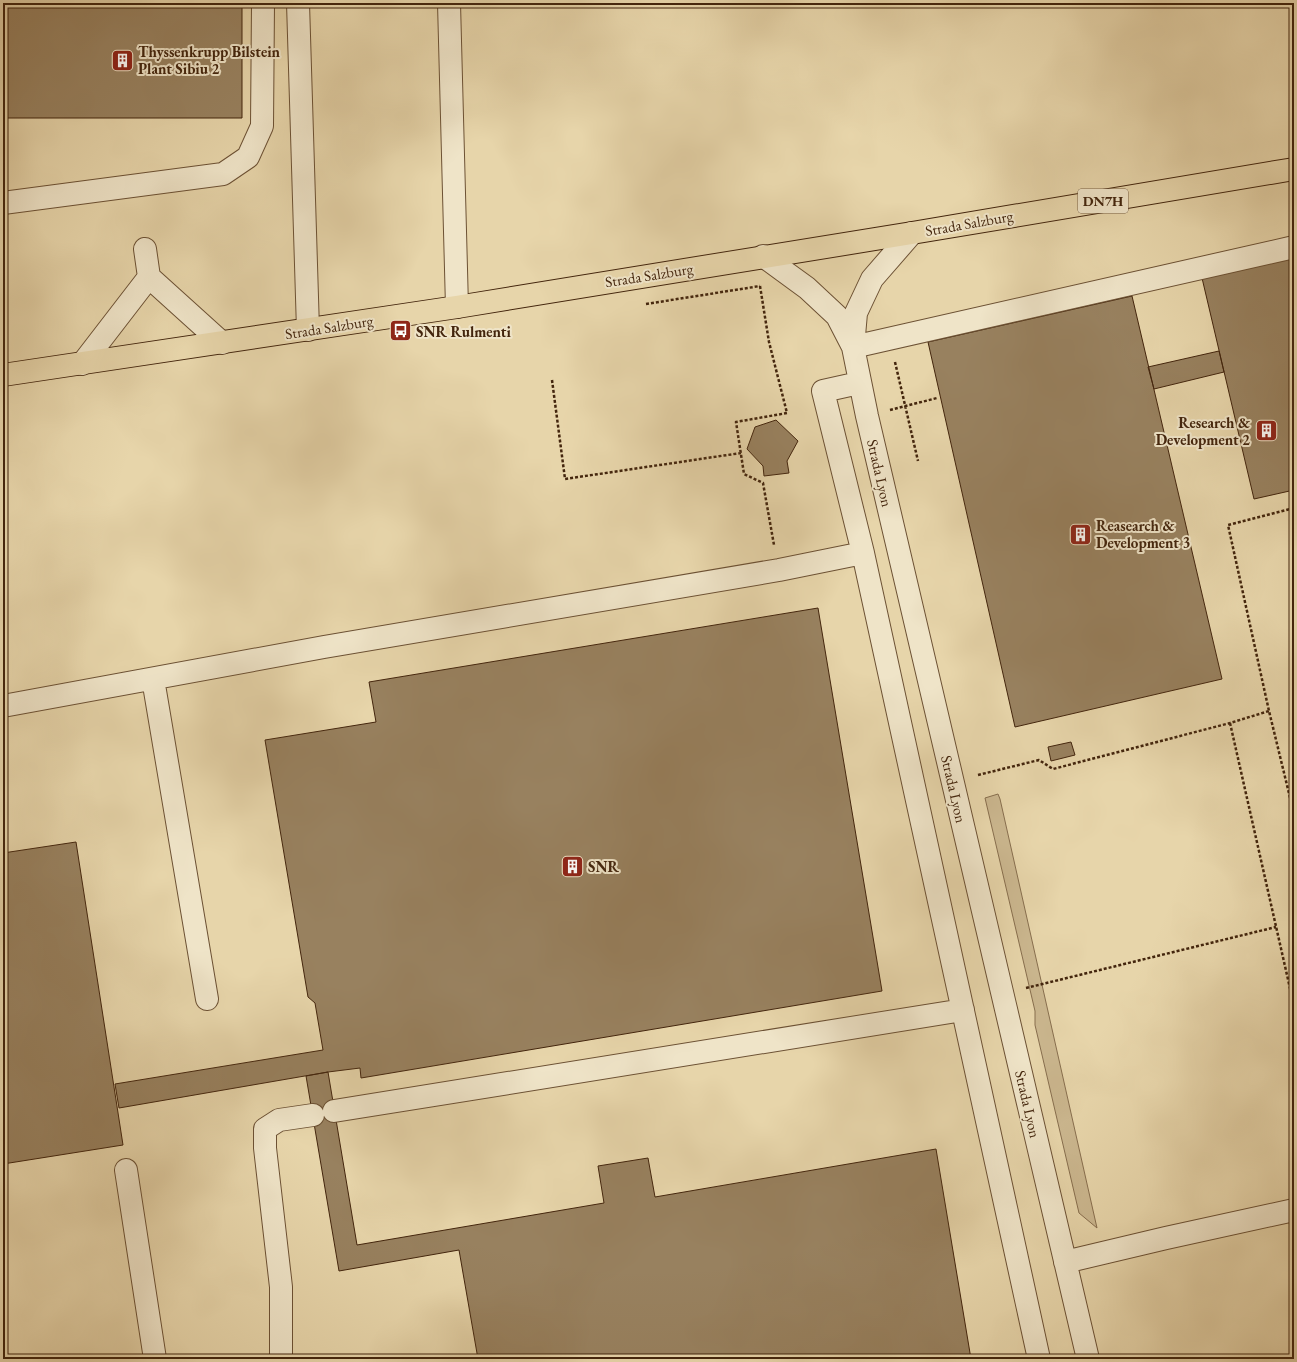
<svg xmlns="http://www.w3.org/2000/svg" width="1297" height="1362" font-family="'EB Garamond',serif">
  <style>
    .green { fill: #cbb78f; stroke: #876e4e }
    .building { fill: #98815f; stroke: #43250d }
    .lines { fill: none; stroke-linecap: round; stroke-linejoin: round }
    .minor-casing { stroke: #6c5134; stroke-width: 24 }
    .major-casing { stroke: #43250d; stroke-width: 24 }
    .path { stroke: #43250d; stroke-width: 2.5; stroke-dasharray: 3 2; stroke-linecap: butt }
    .minor { stroke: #efe4c8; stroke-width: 22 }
    .major { stroke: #e7d5aa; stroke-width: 22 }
    .labels { text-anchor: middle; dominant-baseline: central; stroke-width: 4; stroke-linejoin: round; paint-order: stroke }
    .shield { fill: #efe4c8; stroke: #775e45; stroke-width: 1 }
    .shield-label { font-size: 14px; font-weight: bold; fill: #43250d }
    .poi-label { font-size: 15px; font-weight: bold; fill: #43250d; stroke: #efe4c8; text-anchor: start }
    .street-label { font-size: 15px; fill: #43250d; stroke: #efe4c8 }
  </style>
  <rect width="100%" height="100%" fill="#e7d5aa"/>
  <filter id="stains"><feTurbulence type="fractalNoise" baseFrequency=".005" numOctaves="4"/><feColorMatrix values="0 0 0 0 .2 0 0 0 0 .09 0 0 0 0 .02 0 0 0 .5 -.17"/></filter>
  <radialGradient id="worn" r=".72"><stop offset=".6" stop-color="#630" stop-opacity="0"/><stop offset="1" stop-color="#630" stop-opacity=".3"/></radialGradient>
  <path class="green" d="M998 794 1000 799 1097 1228 1079 1213 1035 1025V1011L985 798Z"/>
  <path class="building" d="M3 3H242V118H3Z
    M1294 256V490L1254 499 1202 278Z
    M1132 296 1222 679 1015 727 928 342Z
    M1219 351 1224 372 1154 389 1148 367Z
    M776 420 798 441 787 461 789 473 764 476 763 466 747 449 755 427Z
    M818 608 882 991 361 1078 360 1068 328 1072 119 1108 115 1084 323 1050 315 1003 308 997 265 740 376 722 369 682Z
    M1071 742 1075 755 1051 761 1048 747Z
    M76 842 123 1145 3 1164V853Z
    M328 1072 357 1245 604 1203 598 1166 648 1158 655 1197 936 1149 971 1359H478L459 1250 339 1271 306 1076Z"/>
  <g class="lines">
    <defs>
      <path id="minor" d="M298 3 308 330
        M449 3 457 307
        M3 203 223 174 248 157 262 126 263 3
        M912 233 872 279 856 313 853 347 867 416 1088 1359
        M145 249 149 277
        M763 256 807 288 837 316 853 347
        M853 347 1294 247
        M82 364 149 277 222 343
        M859 383 823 391 863 553 1039 1359
        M153 679 207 999
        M3 706 324 647 779 570 863 553
        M334 1111 963 1010
        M126 1170 155 1359
        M1065 1262 1166 1238 1294 1210
        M281 1359V1287L265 1148V1129L279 1120 313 1115"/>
      <path id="major" d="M3 375 457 307 912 233 1294 169"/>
    </defs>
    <use href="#minor" class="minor-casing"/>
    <use href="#major" class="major-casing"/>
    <path class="path" d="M760 286 769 342 787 413 736 422 744 474 763 483 774 545
      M646 304 760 286
      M895 362 918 461
      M552 380 565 479 741 453
      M890 410 937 398
      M1294 508 1228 525 1269 711 1294 814
      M1230 723 1294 1006
      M978 775 1039 760 1053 769 1230 723 1269 711
      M1026 988 1276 927"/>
    <use href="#minor" class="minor"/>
    <use href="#major" class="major"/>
  </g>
  <defs>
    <symbol id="building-square" viewBox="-11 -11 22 22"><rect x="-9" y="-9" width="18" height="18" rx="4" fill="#8f2418" stroke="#efe4c8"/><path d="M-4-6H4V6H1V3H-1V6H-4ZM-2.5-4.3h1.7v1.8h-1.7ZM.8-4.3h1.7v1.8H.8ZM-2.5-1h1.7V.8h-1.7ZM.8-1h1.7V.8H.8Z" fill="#fff"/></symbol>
    <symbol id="bus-square" viewBox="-11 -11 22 22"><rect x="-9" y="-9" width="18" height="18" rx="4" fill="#8f2418" stroke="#efe4c8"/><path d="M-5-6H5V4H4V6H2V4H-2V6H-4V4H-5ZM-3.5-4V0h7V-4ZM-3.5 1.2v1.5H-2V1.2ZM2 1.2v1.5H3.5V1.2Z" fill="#fff"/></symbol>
  </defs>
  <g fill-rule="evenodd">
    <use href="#building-square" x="110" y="48" width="25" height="25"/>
    <use href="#bus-square" x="388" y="318" width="25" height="25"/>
    <use href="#building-square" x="1254" y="418" width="25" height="25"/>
    <use href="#building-square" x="1068" y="522" width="25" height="25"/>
    <use href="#building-square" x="560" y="854" width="25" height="25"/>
  </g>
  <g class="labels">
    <rect class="shield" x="1078" y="189" width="50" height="24" rx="3"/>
    <g class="shield-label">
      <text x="1103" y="201">DN7H</text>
    </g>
    <g class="poi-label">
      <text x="138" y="51">Thyssenkrupp Bilstein<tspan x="138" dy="17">Plant Sibiu 2</tspan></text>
      <text x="416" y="331">SNR Rulmenti</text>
      <text x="1250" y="422" text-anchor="end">Research &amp;<tspan x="1250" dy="17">Development 2</tspan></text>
      <text x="1096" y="525">Reasearch &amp;<tspan x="1096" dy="17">Development 3</tspan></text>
      <text x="588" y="866">SNR</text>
    </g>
    <g class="street-label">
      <text transform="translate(969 223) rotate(-10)">Strada Salzburg</text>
      <text transform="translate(649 275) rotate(-9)">Strada Salzburg</text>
      <text transform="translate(329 327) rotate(-9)">Strada Salzburg</text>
      <text transform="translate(880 473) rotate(77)">Strada Lyon</text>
      <text transform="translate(954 789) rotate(77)">Strada Lyon</text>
      <text transform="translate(1028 1104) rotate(77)">Strada Lyon</text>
    </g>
  </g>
  <rect width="1297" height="1362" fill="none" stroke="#e7d5aa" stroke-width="16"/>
  <rect x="4" y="4" width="1289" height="1354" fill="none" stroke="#43250d" stroke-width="2"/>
  <rect x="8" y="8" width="1281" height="1346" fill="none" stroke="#43250d"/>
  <rect width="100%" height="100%" filter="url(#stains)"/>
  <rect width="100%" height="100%" fill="url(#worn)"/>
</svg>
